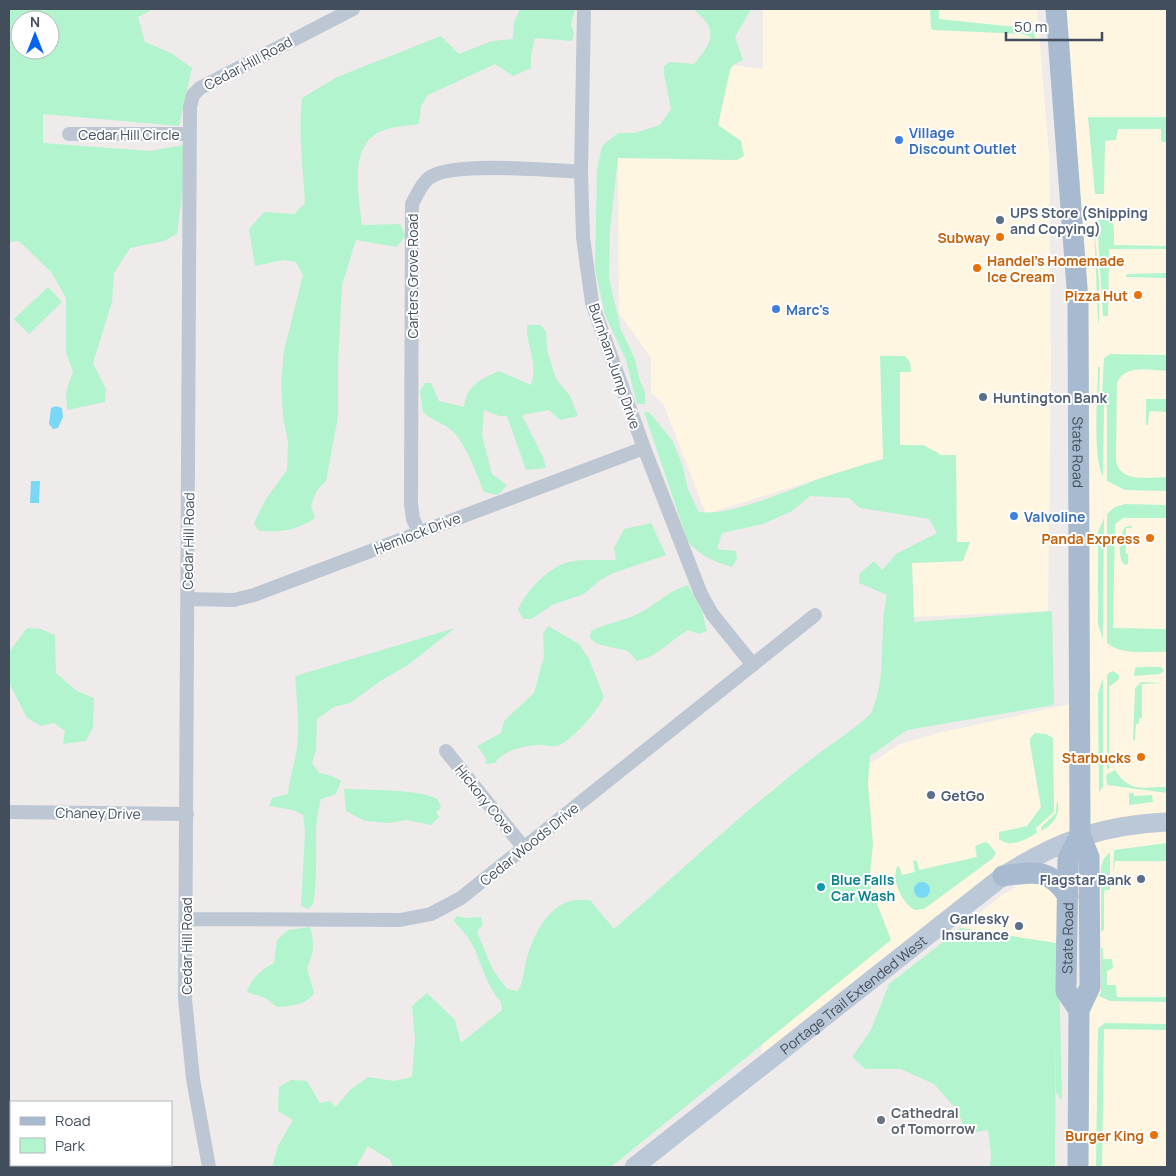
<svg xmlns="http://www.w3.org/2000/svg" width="1176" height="1176" font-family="Manrope,sans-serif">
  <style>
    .commercial { fill: #fef6e0 }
    .green { fill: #b2f4cd; fill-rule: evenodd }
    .water { fill: #79d8f6 }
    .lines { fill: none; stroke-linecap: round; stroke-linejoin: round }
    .street { stroke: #bcc7d3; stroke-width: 14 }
    .secondary { stroke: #bbc8d8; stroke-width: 19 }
    .primary { stroke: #a7bacf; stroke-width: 21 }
    .shop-dot { fill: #3f7fe0; stroke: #fff; stroke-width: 2 }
    .service-dot { fill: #5c6f8a; stroke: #fff; stroke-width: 2 }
    .food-dot { fill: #e8710a; stroke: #fff; stroke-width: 2 }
    .culture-dot { fill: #0f9aa8; stroke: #fff; stroke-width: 2 }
    .worship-dot { fill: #6b7280; stroke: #fff; stroke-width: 2 }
    .labels { text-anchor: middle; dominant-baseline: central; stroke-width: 4; stroke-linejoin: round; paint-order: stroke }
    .street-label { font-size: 14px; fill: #424e5b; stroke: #fff }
    .shop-label { font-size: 14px; font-weight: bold; fill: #366cbe; stroke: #fff; text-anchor: start }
    .service-label { font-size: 14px; font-weight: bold; fill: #4e5e75; stroke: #fff; text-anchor: start }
    .food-label { font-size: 14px; font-weight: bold; fill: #c56008; stroke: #fff; text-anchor: end }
    .culture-label { font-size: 14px; font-weight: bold; fill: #0d838f; stroke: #fff; text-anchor: start }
    .worship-label { font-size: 14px; font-weight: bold; fill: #5b616d; stroke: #fff; text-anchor: start }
  </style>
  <rect width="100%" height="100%" fill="#efebeb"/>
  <path class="commercial" d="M763 9H1037L1049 153 1051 367 1048 611 914 617 912 563 963 561 969 542H957L954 455 891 456 706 514 663 403 651 393V358L619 313 618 158 737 160 741 141 718 125 731 65 763 69Z
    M1056 9H1167V1167H1078L1080 836 1047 850 762 1066 755 805 781 782 873 762 900 744 938 733 1079 702V526Z
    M1033 877 1059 893 1060 945 961 928 1002 895Z"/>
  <path class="green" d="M9 9H153L138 17 145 42 171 53 192 68 179 126 43 114V143L150 151 183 145V190L177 234 164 241 130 248 114 273 112 302 93 363 106 389 105 402 67 410 66 392 73 371 66 353V298L51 272 19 241 9 242ZM20 20H50V50H20Z
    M520 9H575L571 24 574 33 572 41 535 38 531 55V68L513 76 495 64 428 95 421 106 419 124C408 126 395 126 384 130 347 143 359 195 362 225L400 224 406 236 396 247 356 240 342 285 338 364V417L326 481 317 490 311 505 315 518C296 531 281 532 259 531L254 523 266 499 287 470 288 442 283 417 281 381 284 351 303 275 296 262 283 260 255 266 249 229 264 212 294 214 305 203C303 168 298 133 302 98L337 77 441 36 459 54 492 41 513 39 514 22Z
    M693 9H751L735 37 743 60 733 65 730 70 718 125 741 141 744 156 737 160 618 158 610 229 609 278 621 330 635 359 639 378 645 392V404H637L626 360 605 315 595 269 597 170 602 146 618 133H635L660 125 671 109 664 74V66L670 62 694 64C713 41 719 30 693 9Z
    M930 9H939V19L1034 29 1035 39 1023 34 934 30 931 29Z
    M1088 117H1167V143L1161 141V129H1118L1116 140 1105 141 1104 194H1095Z
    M1104 216C1118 219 1113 235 1114 245L1167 246V249H1109L1108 316H1103L1097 220Z
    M1094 223 1099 282V324L1098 321Z
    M1167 273V278H1164L1126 277 1127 274Z
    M48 287 62 302 29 334 14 319Z
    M527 325H541L546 332 547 350 556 379 570 396 578 416 560 420 549 410 522 415 543 457 546 468 526 470 507 416H499L484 410 482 435 492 474 507 485 498 495 484 492C477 475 464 439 450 429 441 422 431 420 423 412L420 391 425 383H431L439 401 464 407C467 385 479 380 499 371L531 385C539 364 526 347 527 325Z
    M1110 354 1167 355V371C1151 370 1124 364 1117 383L1116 459C1118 484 1150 477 1167 477V491L1125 490 1107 481V408L1102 397 1104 358Z
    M880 356H905L910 362 911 372H900V445H923L940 454 938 455H956L957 542H970L963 561 912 563 914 622 1052 611 1054 705 907 730 870 756 868 784 873 844 869 883 891 940 611 1167H393L390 1160 368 1146 356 1167H272L278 1146 293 1120 278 1111 279 1087 291 1080 307 1081 320 1103 330 1101 336 1107 350 1090 368 1077 394 1081 412 1077 415 1039 412 1006 427 993 455 1020 461 1043 502 1010 501 1002C487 986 483 969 475 950 470 939 462 930 454 921L456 916 466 918 481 917 483 924 477 932 493 970 507 989 518 991C524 980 523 973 526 962 531 939 546 908 570 901 576 899 584 901 590 900L614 929C683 869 749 806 822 751 831 744 869 719 872 711 888 674 878 633 887 595L859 583V574L874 561 882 570 896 554 937 533 929 519 860 508 849 498 810 496 792 511 763 524 722 533 717 549 736 551 737 559 732 567C713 561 702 557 688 542L644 412H649L672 440 682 464 688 489 698 511C719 520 793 489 816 480 838 472 861 466 883 459Z
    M1098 367H1100L1099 398 1104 405 1103 477C1092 455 1098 395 1098 367Z
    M1146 399H1167V412L1149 411 1148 425H1146Z
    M1125 504 1167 505V518H1123L1115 524 1113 628 1167 629V652C1149 651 1122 656 1107 643V514L1115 507Z
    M1104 518 1103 633V639L1098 624V532Z
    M651 523 666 555 613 573 599 581 584 594 554 604 531 619H523L518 610C525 592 546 570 565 563 580 558 600 561 616 560L614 548 624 529Z
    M1132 526V528H1126V554H1128V564L1125 565C1117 559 1119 535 1125 527Z
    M688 585 702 611 707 631 699 634 688 630C671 640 657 657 637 661L628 651 597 644 590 638 591 631C608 622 627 621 643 611 659 602 670 590 688 585Z
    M548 626 579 644 589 659 604 697C598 710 570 744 556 746 551 747 545 745 541 745 526 745 503 750 495 763L486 764 485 757 477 746 501 733 504 721 534 693 544 656 543 634Z
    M27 628 41 629 55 635 56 673 77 691 94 698 93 727 86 741 63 744 65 731 54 723 41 726 27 718 9 683V652Z
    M455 628 408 665 382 680 350 703 334 707 317 719 316 750 312 763 319 773 332 776 341 781 336 794 321 799C311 834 320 869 313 904L308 909 301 906 305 831 303 815 293 810 269 806 272 798 288 794C289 782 292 771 295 759 301 733 297 703 295 676Z
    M1138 667H1161L1164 671 1160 674 1134 676 1135 668Z
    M1113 671 1119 675V679L1109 687V769H1107V674Z
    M1103 678V787L1099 792 1098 693Z
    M1141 682 1164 683 1142 684V718H1139V724H1136L1135 740H1133L1135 688Z
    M1035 733 1046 734 1053 738 1054 812 1036 828 1037 833C1026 839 1011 849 999 839V832L1027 826 1041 807 1030 744V738Z
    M1115 770C1130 793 1142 787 1167 787V793L1107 785 1106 775Z
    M344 789C366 790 417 789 435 798 439 800 440 804 441 808L436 812 439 817 431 825 406 820 388 823 365 821 346 811Z
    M1129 793H1134V796L1152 795 1153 802 1129 805Z
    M1057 800C1062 812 1054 825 1041 831V827L1056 813Z
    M985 842 988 843 996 853 992 859 924 909 915 910C903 904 891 881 897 867L899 866 902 875 915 872 913 860 917 861 919 870 977 857 975 846Z
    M1167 843V861H1115L1113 877 1114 850Z
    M1110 852V890H1105L1104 894V930L1101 932V867L1104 858Z
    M310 927C315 944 314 953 307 968L314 993C305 1006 291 1006 277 1007L265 998 247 992C251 978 262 969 274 963L277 940 288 930Z
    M961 928 1056 943 1058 928 1062 1096V1101L1056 1092V1023L1055 1167H990L991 1154 988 1130 966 1134 958 1111 934 1084 901 1069H865L852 1057 871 1030 889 984Z
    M1101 947 1103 948V959H1112L1113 968 1107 971V985H1116L1117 997H1167V1002L1110 1001 1099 996 1101 992Z
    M1105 1023 1167 1024V1030L1104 1029 1102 1167H1096L1098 1028Z"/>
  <path class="water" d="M56 406 62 408 63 417 58 428 53 429 49 424 51 408Z
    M31 481H40L39 503H30Z
    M914 890a8 8 0 1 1 16 0a8 8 0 1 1-16 0Z"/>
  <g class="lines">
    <path class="street" d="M584 9 581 172 583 237 592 303 644 448 701 594 712 614 753 665
      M69 134H189
      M419 532 413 519 411 504 412 204C417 195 421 184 429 178 450 161 551 170 581 172
      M187 599 234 600 254 595 644 448
      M446 751 524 848
      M9 812 187 814
      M186 919 400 920 431 914 461 898 815 615
      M209 1167 193 1079 185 999 190 107 193 95 200 88 353 9"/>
    <path class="secondary" id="s1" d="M634 1167 1003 876C1057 841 1102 825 1167 822"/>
    <g class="primary">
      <path id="s2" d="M1056 9 1078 301 1080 835 1089 857 1090 987 1079 1010 1078 1167"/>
      <path d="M1003 876C1034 872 1048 867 1068 896"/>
      <path id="s3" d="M1079 1010 1066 991V987L1068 859 1080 835"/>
    </g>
  </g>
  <g class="shop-dot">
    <circle cx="899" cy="140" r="5"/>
    <circle cx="776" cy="309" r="5"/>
    <circle cx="1014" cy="516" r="5"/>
  </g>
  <g class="service-dot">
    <circle cx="1000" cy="220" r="5"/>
    <circle cx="983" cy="397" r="5"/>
    <circle cx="931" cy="795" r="5"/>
    <circle cx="1141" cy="879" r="5"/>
    <circle cx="1019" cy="926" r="5"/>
  </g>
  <g class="food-dot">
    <circle cx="1000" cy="237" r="5"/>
    <circle cx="977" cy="268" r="5"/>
    <circle cx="1138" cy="295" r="5"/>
    <circle cx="1150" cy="538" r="5"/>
    <circle cx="1141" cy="757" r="5"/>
    <circle cx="1154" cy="1135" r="5"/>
  </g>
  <circle class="culture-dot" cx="821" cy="887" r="5"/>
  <circle class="worship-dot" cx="881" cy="1120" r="5"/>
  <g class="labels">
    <g class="street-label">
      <text transform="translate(248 63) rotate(-28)">Cedar Hill Road</text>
      <text x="129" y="134">Cedar Hill Circle</text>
      <text transform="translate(412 276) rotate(-90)">Carters Grove Road</text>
      <text transform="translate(615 366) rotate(71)">Burnham Jump Drive</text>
      <text stroke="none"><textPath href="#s2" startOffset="444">State Road</textPath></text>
      <text transform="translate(417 533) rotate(-21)">Hemlock Drive</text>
      <text transform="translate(188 541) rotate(-89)">Cedar Hill Road</text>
      <text transform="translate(485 799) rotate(51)">Hickory Cove</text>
      <text transform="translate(98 813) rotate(1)">Chaney Drive</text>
      <text transform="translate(529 844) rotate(-39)">Cedar Woods Drive</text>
      <text stroke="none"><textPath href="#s3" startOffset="76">State Road</textPath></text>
      <text transform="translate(186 946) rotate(-90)">Cedar Hill Road</text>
      <text stroke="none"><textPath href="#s1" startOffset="279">Portage Trail Extended West</textPath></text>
    </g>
    <g class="shop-label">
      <text x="909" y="132">Village<tspan x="909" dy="16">Discount Outlet</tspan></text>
      <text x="786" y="309">Marc's</text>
      <text x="1024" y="516">Valvoline</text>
    </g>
    <g class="service-label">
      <text x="1010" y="212">UPS Store (Shipping<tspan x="1010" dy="16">and Copying)</tspan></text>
      <text x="993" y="397">Huntington Bank</text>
      <text x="941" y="795">GetGo</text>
      <text x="1131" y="879" text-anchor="end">Flagstar Bank</text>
      <text x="1009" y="918" text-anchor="end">Garlesky<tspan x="1009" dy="16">Insurance</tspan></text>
    </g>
    <g class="food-label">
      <text x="990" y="237">Subway</text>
      <text x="987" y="260" text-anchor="start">Handel's Homemade<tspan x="987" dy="16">Ice Cream</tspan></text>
      <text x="1128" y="295">Pizza Hut</text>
      <text x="1140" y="538">Panda Express</text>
      <text x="1131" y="757">Starbucks</text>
      <text x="1144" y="1135">Burger King</text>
    </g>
    <g class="culture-label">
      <text x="831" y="879">Blue Falls<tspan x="831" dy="16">Car Wash</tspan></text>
    </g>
    <g class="worship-label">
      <text x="891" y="1112">Cathedral<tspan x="891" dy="16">of Tomorrow</tspan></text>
    </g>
  </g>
  <rect width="1176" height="1176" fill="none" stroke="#424e5b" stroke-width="20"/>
  <rect x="10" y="1101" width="162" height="65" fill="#ffffff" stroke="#b3b8bd"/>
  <rect x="20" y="1117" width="25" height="8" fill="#a7bacf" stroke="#b3b8bd"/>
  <text x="55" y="1126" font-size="15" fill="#424e5b">Road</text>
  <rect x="20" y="1138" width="25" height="15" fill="#b2f4cd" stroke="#b3b8bd"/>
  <text x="55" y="1151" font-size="15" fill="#424e5b">Park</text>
  <g transform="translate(35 35)"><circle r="24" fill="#ffffff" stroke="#b3b8bd"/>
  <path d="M0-4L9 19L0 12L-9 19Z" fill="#0263f1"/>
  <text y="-8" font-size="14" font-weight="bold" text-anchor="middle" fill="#424e5b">N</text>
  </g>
  <path d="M1006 32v8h96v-8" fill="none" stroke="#424e5b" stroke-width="2.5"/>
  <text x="1014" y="32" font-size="15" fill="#424e5b" stroke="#ffffff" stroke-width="4" paint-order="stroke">50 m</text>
</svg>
